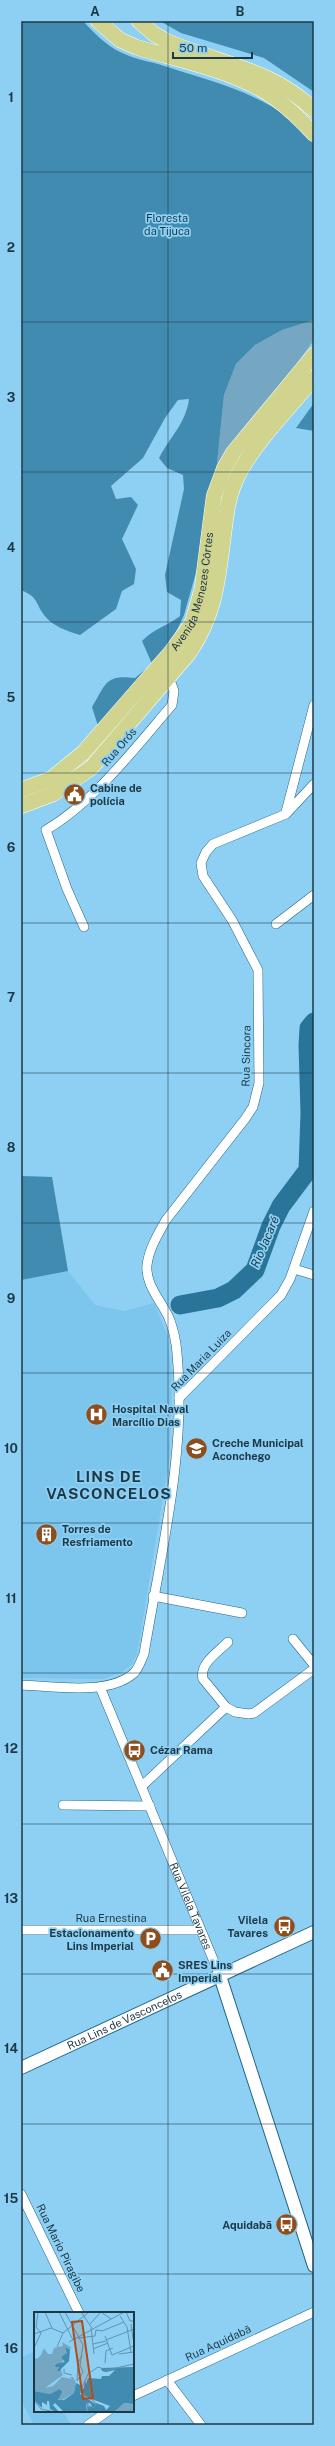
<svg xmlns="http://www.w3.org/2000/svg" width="335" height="2446" font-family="'Public Sans',sans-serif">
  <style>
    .built { fill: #7cc5ed }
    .green { fill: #75a7c2 }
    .forest { fill: #418bb0 }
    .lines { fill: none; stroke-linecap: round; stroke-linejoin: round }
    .river { stroke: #297599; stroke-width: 19 }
    .minor-casing { stroke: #246786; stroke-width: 10 }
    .tertiary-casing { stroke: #246786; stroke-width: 14 }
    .primary-casing { stroke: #fff; stroke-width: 16 }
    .minor { stroke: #fff; stroke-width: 9 }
    .tertiary { stroke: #fff; stroke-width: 12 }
    .primary { stroke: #d0d48e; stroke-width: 15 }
    .grid { fill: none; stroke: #1d3846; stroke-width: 1; stroke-opacity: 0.55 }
    .labels { text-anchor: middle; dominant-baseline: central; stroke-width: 3.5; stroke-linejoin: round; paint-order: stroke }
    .park-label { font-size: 11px; fill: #193a4b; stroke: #8ed0f3 }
    .street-label { font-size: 11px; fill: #1d3846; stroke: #8ed0f3 }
    .poi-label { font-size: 11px; font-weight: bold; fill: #1d3846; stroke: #8ed0f3; text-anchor: start }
    .water-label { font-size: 12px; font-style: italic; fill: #143647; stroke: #8ed0f3 }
    .district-label { font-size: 15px; font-weight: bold; letter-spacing: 1px; fill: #1d3846; stroke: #8ed0f3 }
    .inset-road { fill: none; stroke: #6193ae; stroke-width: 1 }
    .view { fill: #ab4f1d; fill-opacity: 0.15; stroke: #ab4f1d; stroke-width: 2 }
    .inset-edge { fill: none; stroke: #1d3846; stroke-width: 2 }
    .neatline { fill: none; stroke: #1d3846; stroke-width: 1.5 }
    .grid-label { font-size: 13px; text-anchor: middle; font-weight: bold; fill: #1d3846 }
  </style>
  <rect width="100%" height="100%" fill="#8ed0f3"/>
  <path class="built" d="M21 1176 52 1177 68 1271 95 1305 124 1311 154 1303 167 1334 172 1376 170 1455 137 1655 131 1665 122 1672 103 1679 21 1678Z
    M35 2351V2411H63L71 2425H34L23 2404 21 2358Z"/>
  <path class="green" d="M314 320V340L216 474 224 395 236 364 255 345 282 330Z"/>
  <path class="forest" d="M21 21H83C94 33 106 45 120 52 132 58 146 61 158 64 212 82 278 95 314 143V320L282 330 255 345 236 364 224 395 216 474 203 548 184 615 169 647 98 726 92 707C106 684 105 674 135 678L152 664 142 641C153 629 167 626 180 616L181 600 167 592 165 575 184 489 183 475 167 468 159 458C170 437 186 423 189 399L178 400 165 418 143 458 111 486 116 499 131 497 138 505 122 539 136 569 134 584 122 591 116 609 80 635C67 631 52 626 44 615 34 601 39 598 21 590Z
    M160 21H314V92L264 58 181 33Z
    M314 403V431L296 428Z
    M21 1176 52 1177 68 1271 21 1280Z"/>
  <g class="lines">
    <path class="river" d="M180 1305 218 1298 234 1290 255 1270 271 1226 281 1206 308 1170 310 1113 308 1045 309 1028 314 1022"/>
    <defs>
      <g id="minor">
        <path d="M286 812 314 705"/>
        <path d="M276 924 314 895"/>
        <path d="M84 927 67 889 46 830C95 801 135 748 172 705L174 691 169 677"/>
        <path d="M294 1269 314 1275"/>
        <path d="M179 1398 281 1295 290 1279 314 1211"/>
        <path d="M153 1596 242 1613"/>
        <path d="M293 1639 314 1665"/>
        <path d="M228 1642C218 1652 199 1664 203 1679L226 1707 235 1712 249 1714 254 1713 314 1669"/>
        <path d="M21 1685C53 1686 109 1696 134 1673 139 1668 141 1660 144 1654 160 1556 187 1453 177 1353 176 1341 173 1328 169 1318 161 1301 145 1284 147 1265 149 1249 158 1234 166 1220L245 1119 253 1107 259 1083 258 970 232 920 203 876 201 863 206 852 213 844 286 814 314 784"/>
        <path id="s1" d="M100 1687 220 1976"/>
        <path d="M142 1786 226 1707"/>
        <path d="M63 1805 150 1806"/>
        <path d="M21 1930H200"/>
        <path d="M21 2194 79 2313"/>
        <path d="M167 2380 201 2425"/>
        <path d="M133 2396 314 2312"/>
        <path d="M88 2425 108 2411"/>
      </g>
      <g id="tertiary">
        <path d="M220 1976 314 2266"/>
        <path id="s2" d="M21 2068 314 1932"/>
      </g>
      <g id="primary">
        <path d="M98 21 120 40 136 47C180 61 238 71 276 99 290 109 302 121 314 134"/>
        <path d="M139 21 154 34 166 41C219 64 270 68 314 110"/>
        <path id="s3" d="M21 790 51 779 83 753 172 651 192 623 202 589 214 496 224 469 233 453 314 355"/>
        <path d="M21 806 53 794 91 768 189 653C216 613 218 579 224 532 226 515 228 498 235 482 248 449 291 406 314 378"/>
      </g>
    </defs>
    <use href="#minor" class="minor-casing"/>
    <use href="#tertiary" class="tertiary-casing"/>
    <use href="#primary" class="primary-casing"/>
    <use href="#minor" class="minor"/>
    <use href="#tertiary" class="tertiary"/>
    <use href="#primary" class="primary"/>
  </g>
  <path class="grid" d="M168 21V2425M21 172H314M21 322H314M21 472H314M21 622H314M21 773H314M21 923H314M21 1073H314M21 1223H314M21 1373H314M21 1523H314M21 1673H314M21 1824H314M21 1974H314M21 2124H314M21 2274H314"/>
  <defs>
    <symbol id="civic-disc" viewBox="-11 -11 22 22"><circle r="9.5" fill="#8f4d1c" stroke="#8ed0f3"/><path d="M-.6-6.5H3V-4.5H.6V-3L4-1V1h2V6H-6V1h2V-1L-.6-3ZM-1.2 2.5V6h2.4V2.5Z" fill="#fff"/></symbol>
    <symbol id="hospital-disc" viewBox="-11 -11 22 22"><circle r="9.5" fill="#8f4d1c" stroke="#8ed0f3"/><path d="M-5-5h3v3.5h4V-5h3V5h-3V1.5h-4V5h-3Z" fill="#fff"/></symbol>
    <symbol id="school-disc" viewBox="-11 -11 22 22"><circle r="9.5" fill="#8f4d1c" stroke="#8ed0f3"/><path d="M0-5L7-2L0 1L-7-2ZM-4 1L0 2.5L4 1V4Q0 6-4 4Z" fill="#fff"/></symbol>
    <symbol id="building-disc" viewBox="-11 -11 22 22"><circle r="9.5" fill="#8f4d1c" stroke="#8ed0f3"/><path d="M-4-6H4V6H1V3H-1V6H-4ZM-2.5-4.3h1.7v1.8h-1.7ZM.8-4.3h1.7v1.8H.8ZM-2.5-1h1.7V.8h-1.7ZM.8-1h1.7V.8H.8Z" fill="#fff"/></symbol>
    <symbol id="bus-disc" viewBox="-11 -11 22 22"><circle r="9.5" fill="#8f4d1c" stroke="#8ed0f3"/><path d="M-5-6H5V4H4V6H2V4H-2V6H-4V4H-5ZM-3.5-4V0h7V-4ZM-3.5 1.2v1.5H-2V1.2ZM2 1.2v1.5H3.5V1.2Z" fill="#fff"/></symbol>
    <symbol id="parking-disc" viewBox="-11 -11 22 22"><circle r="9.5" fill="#8f4d1c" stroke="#8ed0f3"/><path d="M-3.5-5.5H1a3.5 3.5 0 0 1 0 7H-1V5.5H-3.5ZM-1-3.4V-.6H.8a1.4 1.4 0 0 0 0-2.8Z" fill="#fff"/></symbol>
  </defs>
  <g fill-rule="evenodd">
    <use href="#civic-disc" x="62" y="782" width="25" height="25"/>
    <use href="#hospital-disc" x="84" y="1402" width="25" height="25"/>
    <use href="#school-disc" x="184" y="1436" width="25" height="25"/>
    <use href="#building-disc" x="34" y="1522" width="25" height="25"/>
    <use href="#bus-disc" x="122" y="1738" width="25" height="25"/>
    <use href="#bus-disc" x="272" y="1914" width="25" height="25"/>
    <use href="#parking-disc" x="138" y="1926" width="25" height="25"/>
    <use href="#civic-disc" x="150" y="1958" width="25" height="25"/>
    <use href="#bus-disc" x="274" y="2212" width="25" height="25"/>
  </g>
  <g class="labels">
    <g class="park-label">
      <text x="167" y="218">Floresta<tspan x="167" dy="13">da Tijuca</tspan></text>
    </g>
    <g class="street-label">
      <text stroke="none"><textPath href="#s3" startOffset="273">Avenida Menezes Côrtes</textPath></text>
      <text transform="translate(119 747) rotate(-49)">Rua Orós</text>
      <text transform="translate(246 1056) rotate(-89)">Rua Sincora</text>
      <text transform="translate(201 1360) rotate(-46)">Rua Maria Luiza</text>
      <text stroke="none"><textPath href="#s1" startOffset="237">Rua Vilela Tavares</textPath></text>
      <text x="111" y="1918">Rua Ernestina</text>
      <text stroke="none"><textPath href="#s2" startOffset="114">Rua Lins de Vasconcelos</textPath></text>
      <text transform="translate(61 2248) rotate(64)">Rua Mario Piragibe</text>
      <text transform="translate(218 2343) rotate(-25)">Rua Aquidabã</text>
    </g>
    <g class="poi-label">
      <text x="90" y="788">Cabine de<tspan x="90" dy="13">polícia</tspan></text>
      <text x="112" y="1409">Hospital Naval<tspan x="112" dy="13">Marcílio Dias</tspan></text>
      <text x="212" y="1443">Creche Municipal<tspan x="212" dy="13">Aconchego</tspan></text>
      <text x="62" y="1529">Torres de<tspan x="62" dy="13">Resfriamento</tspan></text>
      <text x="150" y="1750">Cézar Rama</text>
      <text x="268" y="1920" text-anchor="end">Vilela<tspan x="268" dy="13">Tavares</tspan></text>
      <text x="134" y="1933" text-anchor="end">Estacionamento<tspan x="134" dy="13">Lins Imperial</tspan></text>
      <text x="178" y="1965">SRES Lins<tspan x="178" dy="13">Imperial</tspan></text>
      <text x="272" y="2225" text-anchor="end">Aquidabã</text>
    </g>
    <g class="water-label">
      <text transform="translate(265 1242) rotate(-67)">Rio Jacaré</text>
    </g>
    <g class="district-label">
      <text x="109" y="1476">LINS DE<tspan x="109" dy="17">VASCONCELOS</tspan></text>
    </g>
  </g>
  <g transform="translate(34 2312)">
    <rect width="100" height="100" fill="#8ed0f3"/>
    <path d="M28 30 38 36 31 37 33 41 27 45 31 50 28 48 29 51 22 54 25 55 23 59H27L29 63 11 76 19 74 28 65 38 67 36 65H39L42 71 40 81 26 89 24 86 27 77 16 82 0 79V45L3 47 7 43 10 36 14 42H18L20 36 29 34ZM98 90 100 100H80L90 91 95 92Z" fill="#75a7c2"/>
    <path d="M31 36 36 37 35 49 26 58 28 59H23L25 55H21L22 52 31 50 27 45 33 41ZM100 55V92L90 91 80 100H54L53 94 57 95 62 91 70 94 72 98 76 94 50 84 47 78 50 76 51 67 52 72 54 66 67 67 68 64H75L81 58 72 60 68 59 67 56ZM42 71 48 74 46 82 60 91 61 93 58 94 56 91 52 92 53 100H30L21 91 19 93 25 100H22L16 97 15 89H13V93L8 90V96L0 88V79L16 82 26 77 28 80 24 88H30L40 81Z" fill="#418bb0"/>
    <path class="inset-road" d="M11 0 18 16M25 0 39 28M31 0 49 33M47 0 58 16M67 0 77 7M92 0 96 9H100M86 4 93 15 97 40M56 12 67 0M97 12 99 27M57 16 60 42M29 21 55 0M0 22 17 16 29 21M71 24 78 43M44 26 61 24 62 18 68 19 90 10M72 28 100 17M35 30 90 0M59 32 72 29M23 35 29 21M0 36 7 21 2 15 4 0M59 37 74 31M85 42 100 40M48 43 44 51 43 69 49 60 46 53 49 33M78 43 100 34M71 51 72 39 79 36M30 57V61L38 63M0 88 7 97 21 100M54 100 53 92 59 96 62 93 60 89 46 80 54 62 64 55 73 58 100 52"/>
    <path class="view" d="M48 9 59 86 49 87 38 10Z"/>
    <rect width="100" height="100" class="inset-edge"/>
  </g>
  <rect width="335" height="2446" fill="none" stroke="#8ed0f3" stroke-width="44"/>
  <path d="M173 52v6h79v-6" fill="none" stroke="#1d3846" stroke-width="2"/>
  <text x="179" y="52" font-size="12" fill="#1d3846" stroke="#8ed0f3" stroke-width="3" paint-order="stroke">50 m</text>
  <rect x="22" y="22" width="291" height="2402" class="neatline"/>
  <g class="grid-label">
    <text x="95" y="16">A</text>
    <text x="240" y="16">B</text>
    <text x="11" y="102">1</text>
    <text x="11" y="252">2</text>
    <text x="11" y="402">3</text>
    <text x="11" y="552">4</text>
    <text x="11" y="702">5</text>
    <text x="11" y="852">6</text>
    <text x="11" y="1002">7</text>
    <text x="11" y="1152">8</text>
    <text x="11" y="1303">9</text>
    <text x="11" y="1453">10</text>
    <text x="11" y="1603">11</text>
    <text x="11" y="1753">12</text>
    <text x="11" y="1903">13</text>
    <text x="11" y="2053">14</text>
    <text x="11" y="2203">15</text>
    <text x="11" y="2353">16</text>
  </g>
</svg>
